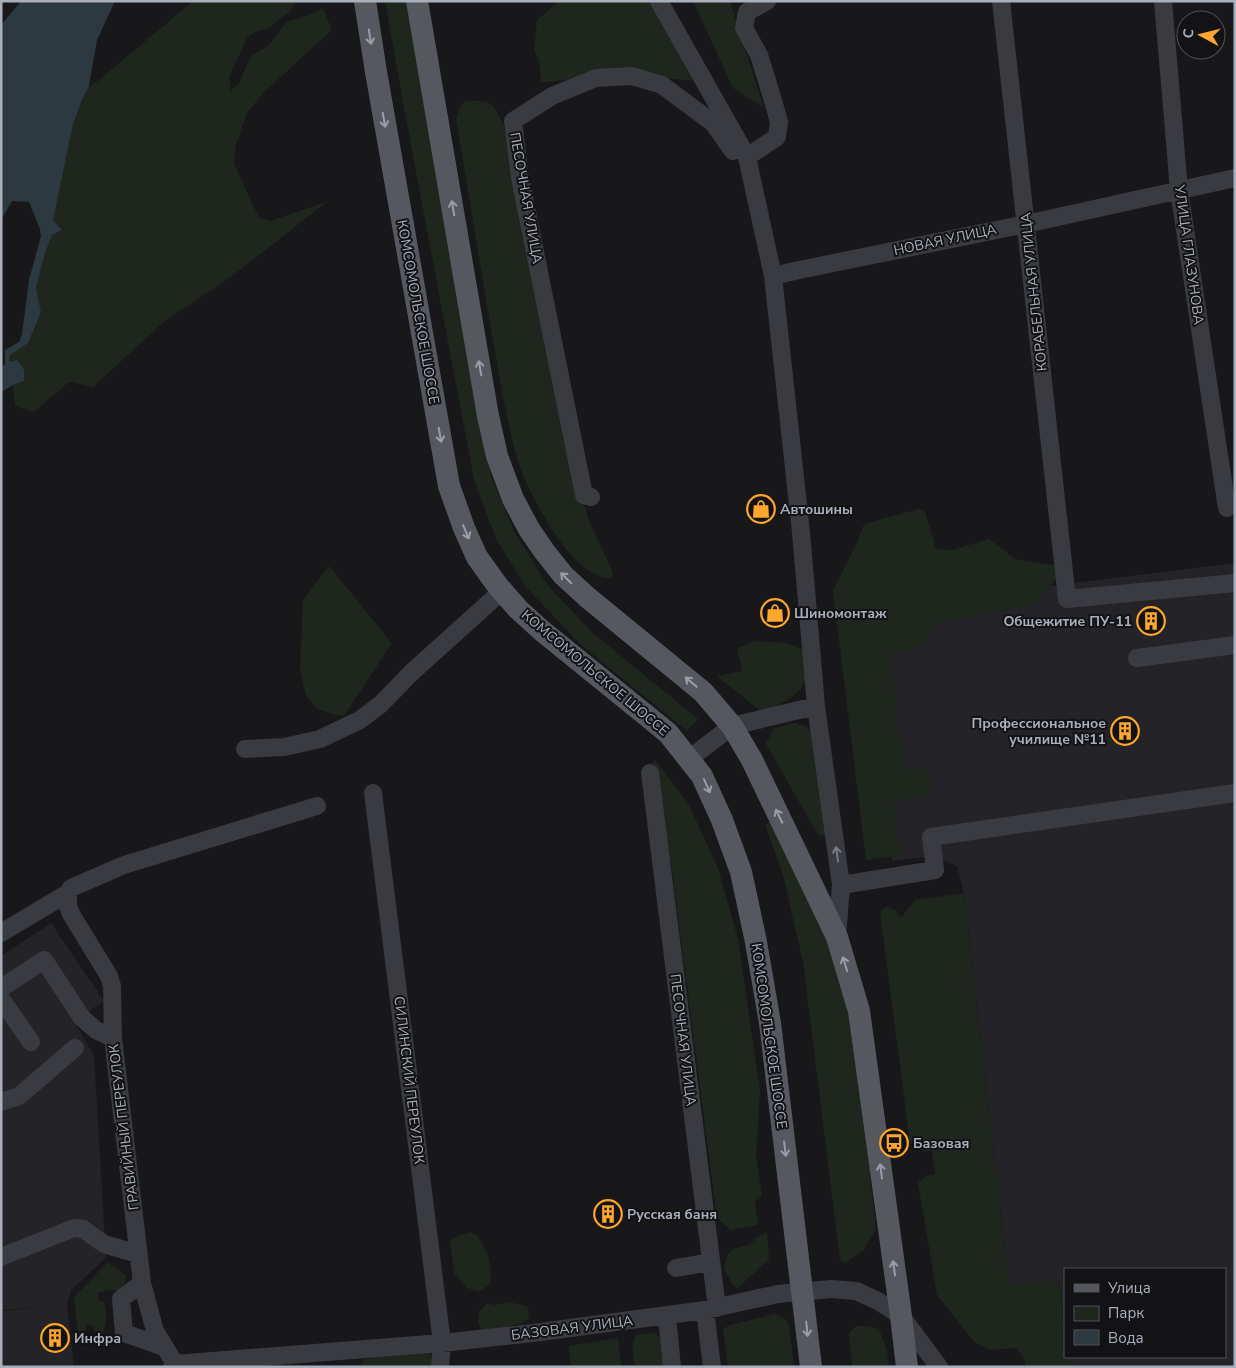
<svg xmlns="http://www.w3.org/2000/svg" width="1236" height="1368" font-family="'Nunito Sans',sans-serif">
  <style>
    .built { fill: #242428 }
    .green { fill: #1e261e }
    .water { fill: #2d3940 }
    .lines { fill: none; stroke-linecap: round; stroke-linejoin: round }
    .minor { stroke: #393b40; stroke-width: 18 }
    .major { stroke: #55585f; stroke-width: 22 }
    .oneway { stroke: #999ea9 }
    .oneway2 { stroke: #777b84 }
    .labels { text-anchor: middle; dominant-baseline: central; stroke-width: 4; stroke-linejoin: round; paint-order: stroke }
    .street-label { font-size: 14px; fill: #aab0bb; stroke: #131316 }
    .poi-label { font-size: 14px; font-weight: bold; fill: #aab0bb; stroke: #131316; text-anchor: start }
  </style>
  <rect width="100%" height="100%" fill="#18181b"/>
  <path class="built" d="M1235 563V1367H1069L1068 1357H1225V1269H1065V1332L1059 1280 1009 1285 964 893 957 866 933 856 892 861 857 613 1065 584Z
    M51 923 104 1001 92 1009 76 1025 94 1056 106 1258 71 1290 67 1305 74 1367H1V1311L49 1307 1 1310V956Z"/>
  <path class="green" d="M193 1H297L291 10 268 29 257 31 247 38 229 77 231 91 239 83 251 56 268 46 287 22 309 15 323 8 332 30 262 94 247 113 236 144 234 163 253 206 260 218 270 221 327 202 232 276 166 320 93 387 69 382 34 412 15 406 13 385 24 381 10 362 9 356 28 343 41 312 36 288 45 253 52 235 62 230 52 220 73 124 82 100 89 86 99 80Z
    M385 1H406L479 418 491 476 515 533 549 587 593 633 698 719 687 731 580 644 526 587 497 541 474 480 404 108Z
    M559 1H665L695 81 610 72H596L570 79 541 83 539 59 534 51 537 20Z
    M693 1H733L731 5 764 108 733 88Z
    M466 101C494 100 492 102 504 126L574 474 590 523 611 568 613 574 611 578C572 581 527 490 517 459 514 449 512 439 510 429 502 396 497 362 491 329 479 259 468 189 456 120L459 108Z
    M919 509 925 512 936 549 952 550 989 539 1015 559 1054 565 1056 579 1032 606 934 624 925 645 890 654 904 769 923 768 930 772 932 793 926 796 894 802 901 855 866 860 833 591 858 540 864 524Z
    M329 566 392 643 344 716 336 715 317 709 306 696 300 669 303 601 315 583Z
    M755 641 787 643 804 650C805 656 807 664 807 670 807 694 781 703 763 713L717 676 742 671 737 648Z
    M794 723 806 726 813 735 827 837 818 835 766 744 773 729Z
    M655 760 688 803 718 868 738 939 760 1090 756 1156 762 1196 755 1202 758 1225 731 1230 717 1218 671 863 651 764Z
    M771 821 818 917 853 1016 876 1230 863 1251 845 1263 840 1260 803 962 783 875 765 825Z
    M964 893 1009 1285 1059 1280 1065 1332V1357H1068L1069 1367H1026L1024 1357 1016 1348 989 1350 974 1342 937 1295 918 1183 927 1175 935 1174 932 1151H923L910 1143 880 912 886 906 895 910 901 918 915 900Z
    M470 1232 478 1236 488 1255 491 1273 490 1285 479 1291 467 1288 454 1273 450 1241 457 1236Z
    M767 1232 769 1259 738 1288 733 1286 724 1268 727 1256 733 1249 750 1244 759 1236Z
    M108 1262 126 1275 125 1283 119 1290H109L98 1293 99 1301 104 1302C107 1312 107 1322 103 1332L95 1331 93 1326 86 1325 84 1334H78L74 1297Z
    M510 1302 528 1307C528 1310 529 1313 529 1316 526 1327 492 1329 482 1330L478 1323 479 1312 487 1303 494 1305Z
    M775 1314 784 1318 789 1324 794 1367H728L723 1329 730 1325Z
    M856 1326H868L879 1329 887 1351 889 1367H852L849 1333Z
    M655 1333C665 1339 663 1356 665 1367H635C634 1359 629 1338 638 1335 642 1333 649 1334 655 1333Z
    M618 1338 621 1367H571L569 1346Z
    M426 1349C431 1353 434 1361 432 1367H359L364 1359Z"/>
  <path class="water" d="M21 1H115L97 40 89 86 82 100 73 124 53 220 62 230 52 235 45 253 36 288 41 312 28 343 9 356 10 362 17 360 24 370V381L13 385 1 392V366L5 365V350L19 342 22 334 29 280 41 236 40 229 29 202 12 201 1 220V25Z"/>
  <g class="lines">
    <path class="minor" d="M659 1 747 157 773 276 801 532 816 706 841 885 837 937
      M1001 1 1067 599 1235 583
      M1163 1 1179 190 1227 508
      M747 157 777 137 779 122 772 97 759 55 744 28 747 12 767 1
      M773 276 799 270 1026 224 1235 178
      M591 497 584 495 520 178 513 121 552 96 596 78 632 76 662 85 713 123 733 151
      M1137 658 1235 645
      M245 749 284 747 320 739 360 720 381 704 411 673 502 591
      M689 759 732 726 816 706
      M650 773 717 1308
      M373 793 442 1343 440 1367
      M841 885 935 870 931 837 1235 793
      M68 893V906L71 914 109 976 112 986 113 1038 142 1283 155 1331 175 1364
      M1 933 68 893 71 888 124 865 317 806
      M1 988 44 960 82 1018 96 1030 113 1038
      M1 999 31 1042
      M1 1102 19 1096 75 1048
      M1 1257 74 1228 83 1229 104 1244 138 1254
      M676 1268 711 1262
      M142 1283 121 1299 124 1333 164 1347
      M705 1310 712 1367
      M667 1316 672 1367
      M172 1367 175 1364 442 1343 533 1333 705 1310 778 1294 831 1289 856 1291 878 1301 901 1316 939 1367"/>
    <path class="major" d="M365 1 376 72 449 486 464 528 477 557 497 585 518 609 541 630 668 733 702 776 722 820 741 872 756 942 770 1023 811 1367
      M417 1 488 416 497 456 513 499 529 529 544 551 563 575 587 597 703 692 732 726 752 760 837 937 859 1011 901 1316 907 1367"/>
  </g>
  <defs><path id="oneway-shaft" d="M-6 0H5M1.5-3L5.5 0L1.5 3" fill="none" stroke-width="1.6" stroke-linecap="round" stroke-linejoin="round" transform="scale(1.25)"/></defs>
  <g class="oneway">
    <use href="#oneway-shaft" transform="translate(370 37) rotate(81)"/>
    <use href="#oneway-shaft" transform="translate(384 120) rotate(80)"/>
    <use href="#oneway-shaft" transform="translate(453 208) rotate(-100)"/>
    <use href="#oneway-shaft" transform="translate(480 368) rotate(-100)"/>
    <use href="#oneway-shaft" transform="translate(440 435) rotate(80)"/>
    <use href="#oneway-shaft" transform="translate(466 532) rotate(67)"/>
    <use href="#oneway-shaft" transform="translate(566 578) rotate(-135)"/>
    <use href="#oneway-shaft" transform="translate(691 682) rotate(-140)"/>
    <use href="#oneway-shaft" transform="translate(707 786) rotate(66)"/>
    <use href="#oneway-shaft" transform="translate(779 816) rotate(-116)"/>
    <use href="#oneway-shaft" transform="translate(845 964) rotate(-107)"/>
    <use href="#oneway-shaft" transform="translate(785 1149) rotate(83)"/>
    <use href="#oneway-shaft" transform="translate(881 1171) rotate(-98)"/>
    <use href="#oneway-shaft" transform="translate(894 1268) rotate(-98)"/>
    <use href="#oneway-shaft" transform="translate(807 1329) rotate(84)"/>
  </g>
  <use class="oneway2" href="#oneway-shaft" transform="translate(837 854) rotate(-98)"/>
  <defs>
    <symbol id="shop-ring" viewBox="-11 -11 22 22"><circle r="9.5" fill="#131316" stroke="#ffa72c" stroke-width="1.5"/><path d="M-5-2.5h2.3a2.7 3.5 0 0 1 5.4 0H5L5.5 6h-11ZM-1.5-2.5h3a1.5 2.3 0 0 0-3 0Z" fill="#ffa72c"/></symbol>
    <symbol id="building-ring" viewBox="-11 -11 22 22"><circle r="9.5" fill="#131316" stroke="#ffa72c" stroke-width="1.5"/><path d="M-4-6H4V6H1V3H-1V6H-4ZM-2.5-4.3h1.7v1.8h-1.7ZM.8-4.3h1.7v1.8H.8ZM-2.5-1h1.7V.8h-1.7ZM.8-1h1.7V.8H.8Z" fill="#ffa72c"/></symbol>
    <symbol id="bus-ring" viewBox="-11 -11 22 22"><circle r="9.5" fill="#131316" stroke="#ffa72c" stroke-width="1.5"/><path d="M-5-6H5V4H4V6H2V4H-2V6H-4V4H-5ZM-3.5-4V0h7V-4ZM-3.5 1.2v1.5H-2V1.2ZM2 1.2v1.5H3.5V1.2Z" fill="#ffa72c"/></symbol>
  </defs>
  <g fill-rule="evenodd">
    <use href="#shop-ring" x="745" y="493" width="32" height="32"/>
    <use href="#shop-ring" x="759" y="597" width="32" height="32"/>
    <use href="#building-ring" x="1135" y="605" width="32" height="32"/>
    <use href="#building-ring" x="1109" y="715" width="32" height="32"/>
    <use href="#bus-ring" x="878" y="1127" width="32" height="32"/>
    <use href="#building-ring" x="592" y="1198" width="32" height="32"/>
    <use href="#building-ring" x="39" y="1322" width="32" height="32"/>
  </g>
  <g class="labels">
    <g class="street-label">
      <text transform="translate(526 198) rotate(80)">ПЕСОЧНАЯ УЛИЦА</text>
      <text transform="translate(945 240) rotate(-12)">НОВАЯ УЛИЦА</text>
      <text transform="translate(1189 255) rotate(82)">УЛИЦА ГЛАЗУНОВА</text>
      <text transform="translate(1034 292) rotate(-96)">КОРАБЕЛЬНАЯ УЛИЦА</text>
      <text transform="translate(418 312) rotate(80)">КОМСОМОЛЬСКОЕ ШОССЕ</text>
      <text transform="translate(595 673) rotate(40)">КОМСОМОЛЬСКОЕ ШОССЕ</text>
      <text transform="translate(769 1036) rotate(82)">КОМСОМОЛЬСКОЕ ШОССЕ</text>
      <text transform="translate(683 1040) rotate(83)">ПЕСОЧНАЯ УЛИЦА</text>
      <text transform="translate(409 1080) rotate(83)">СИЛИНСКИЙ ПЕРЕУЛОК</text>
      <text transform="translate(124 1127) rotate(-97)">ГРАВИЙНЫЙ ПЕРЕУЛОК</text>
      <text transform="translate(572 1328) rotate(-7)">БАЗОВАЯ УЛИЦА</text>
    </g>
    <g class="poi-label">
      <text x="780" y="509">Автошины</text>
      <text x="794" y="613">Шиномонтаж</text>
      <text x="1132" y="621" text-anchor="end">Общежитие ПУ-11</text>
      <text x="1106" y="723" text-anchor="end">Профессиональное<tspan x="1106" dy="16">училище №11</tspan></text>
      <text x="913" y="1143">Базовая</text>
      <text x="627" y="1214">Русская баня</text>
      <text x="74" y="1338">Инфра</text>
    </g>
  </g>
  <rect width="1236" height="1368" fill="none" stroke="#aab0bb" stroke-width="5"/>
  <rect x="1064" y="1268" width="162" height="90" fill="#131316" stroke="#4f5258"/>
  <rect x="1074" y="1284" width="25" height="8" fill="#55585f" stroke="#4f5258"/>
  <text x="1108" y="1293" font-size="15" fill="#aab0bb">Улица</text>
  <rect x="1074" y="1306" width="25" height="15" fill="#1e261e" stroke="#4f5258"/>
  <text x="1108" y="1318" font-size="15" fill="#aab0bb">Парк</text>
  <rect x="1074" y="1330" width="25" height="15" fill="#2d3940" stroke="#4f5258"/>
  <text x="1108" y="1343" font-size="15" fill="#aab0bb">Вода</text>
  <g transform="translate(1201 35) rotate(277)"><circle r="24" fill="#131316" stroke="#4f5258"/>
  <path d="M0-4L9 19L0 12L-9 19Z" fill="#ffa72c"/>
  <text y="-8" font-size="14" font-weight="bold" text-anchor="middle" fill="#aab0bb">С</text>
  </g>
</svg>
